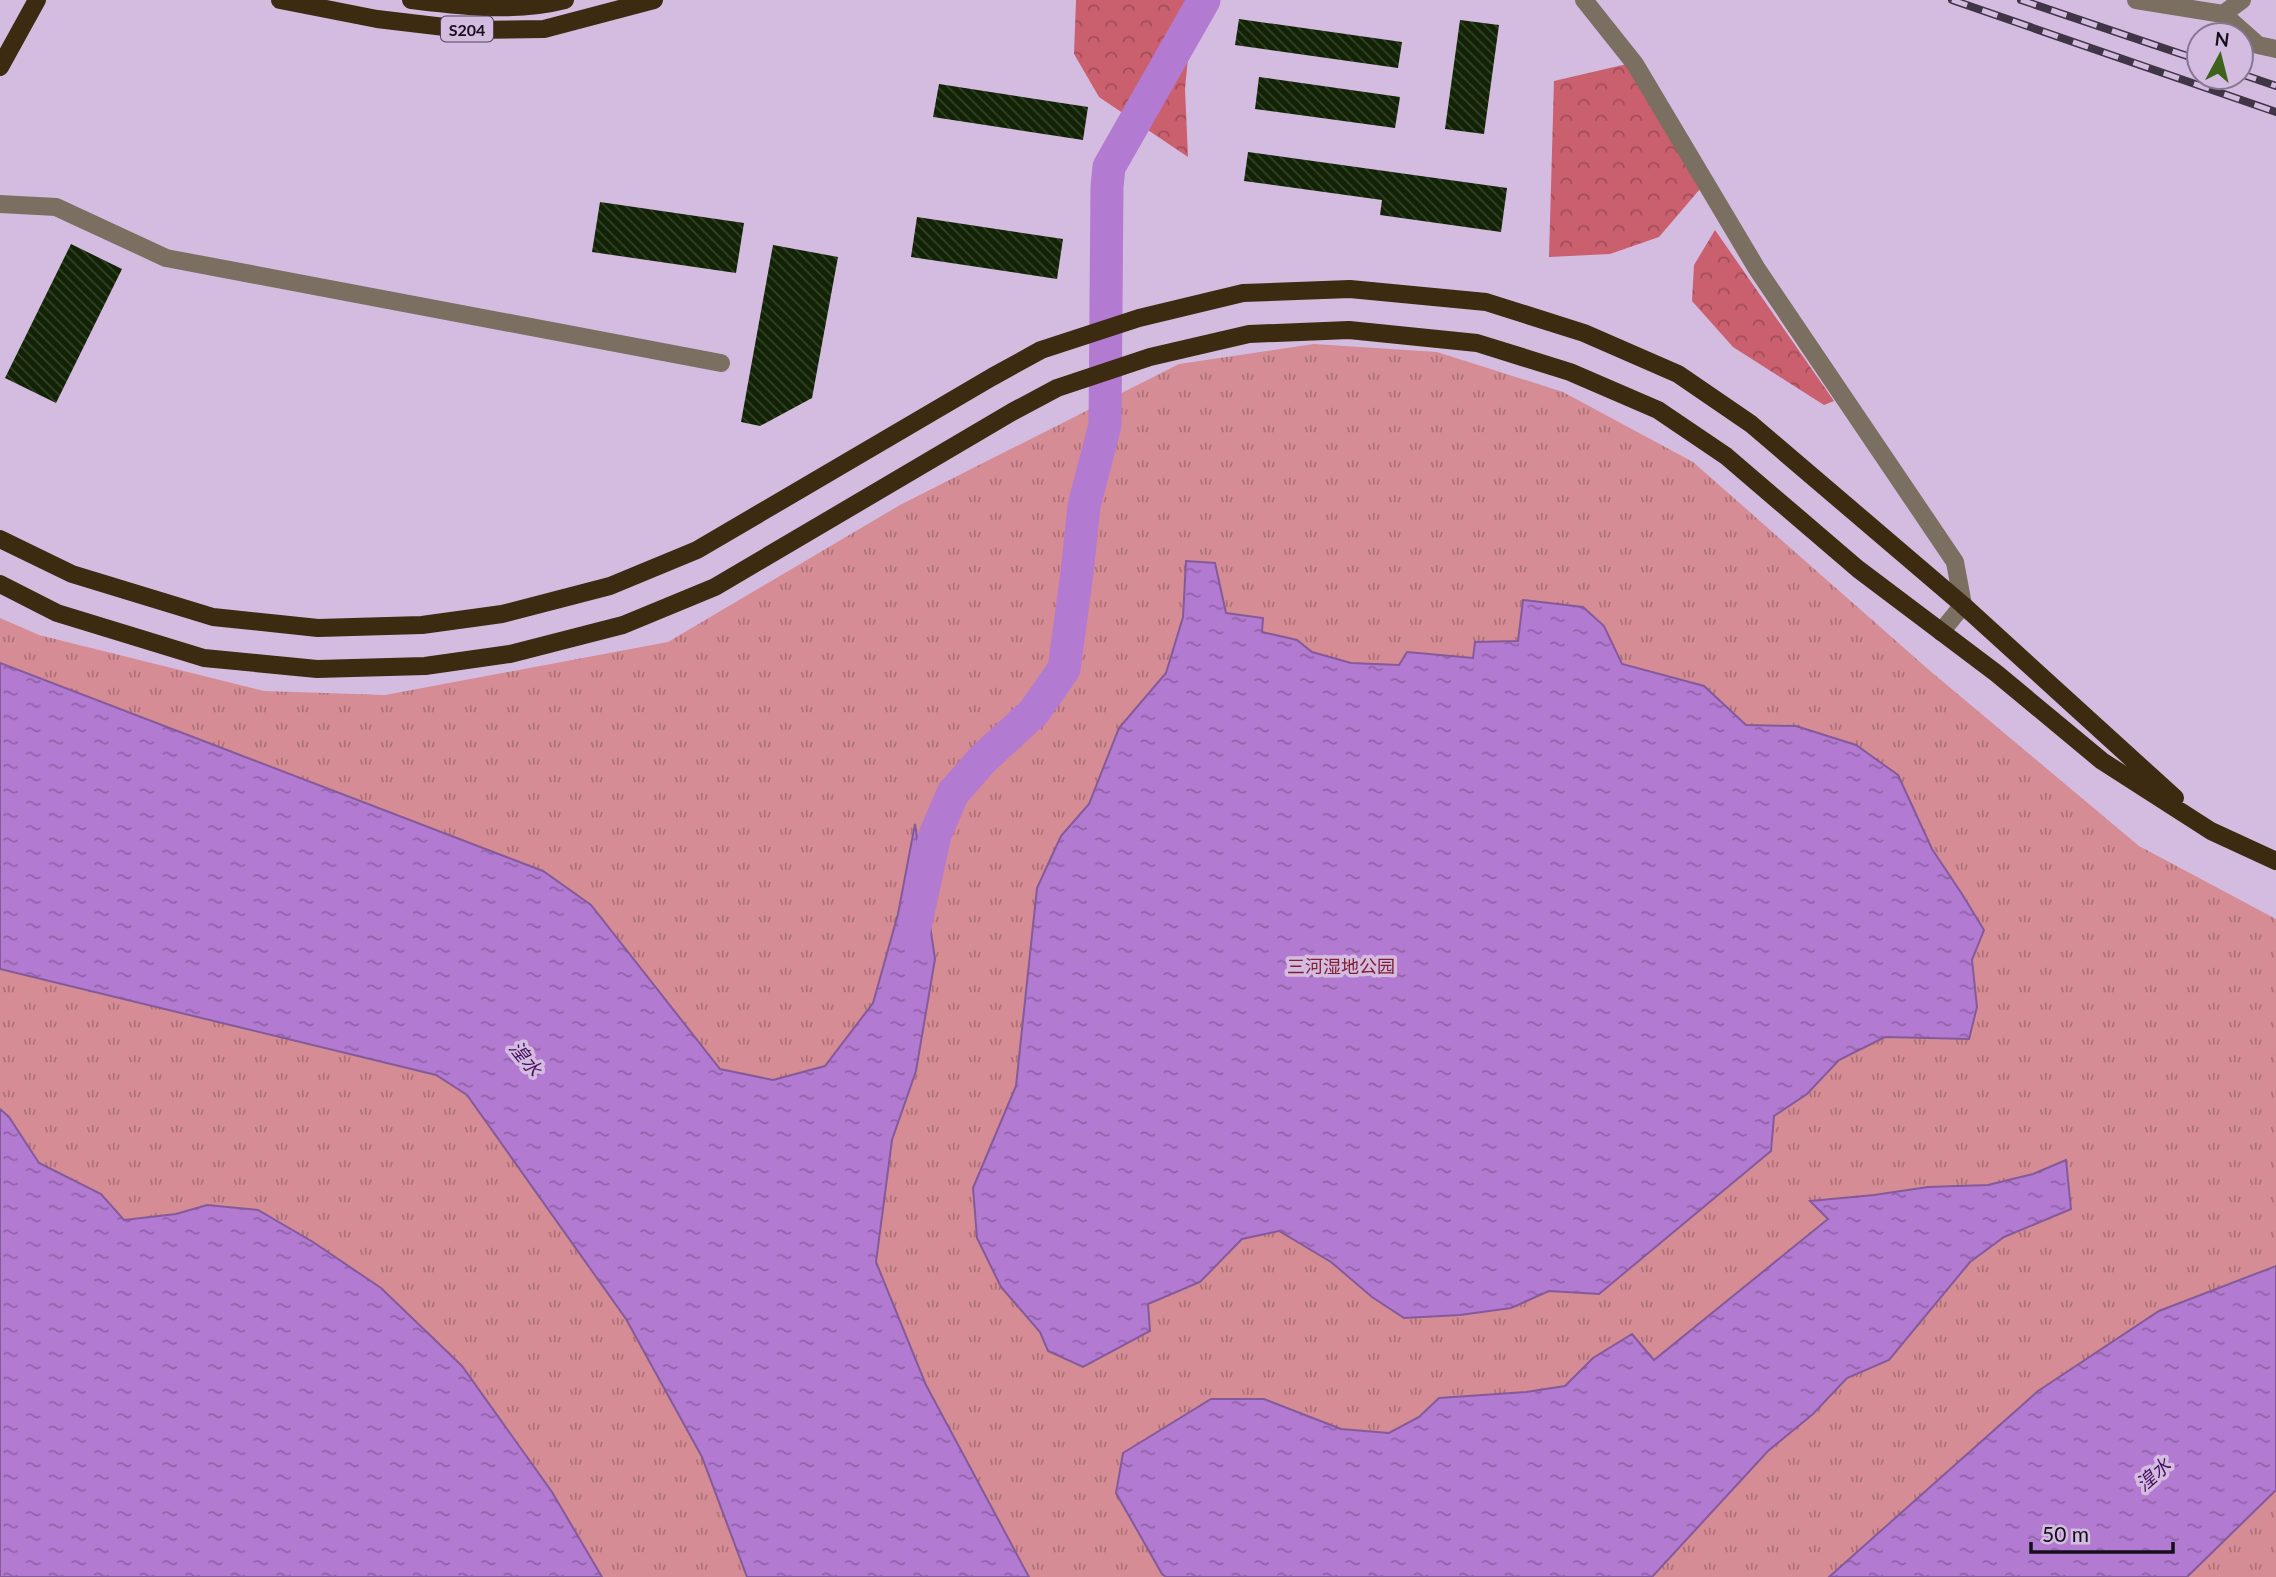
<svg xmlns="http://www.w3.org/2000/svg" width="2276" height="1577" font-family="Lato,'Noto Sans SC',sans-serif">
  <style>
    .grass { fill: url(#grass-tufts) }
    .forest { fill: url(#forest-crowns) }
    .water { fill: url(#water-ripples); stroke: #845a9a; stroke-width: 2 }
    .lines { fill: none; stroke-linecap: round; stroke-linejoin: round }
    .river { stroke: #b37ad1; stroke-width: 33 }
    .building { fill: url(#building-back-hatch) }
    .minor { stroke: #7a6f61; stroke-width: 18 }
    .major { stroke: #3c2a11; stroke-width: 18 }
    .rail-casing { stroke: #403547; stroke-width: 8 }
    .rail { stroke: #d3bce0; stroke-width: 5; stroke-dasharray: 16; stroke-linecap: butt }
    .labels { text-anchor: middle; dominant-baseline: central; stroke-width: 7; stroke-linejoin: round; paint-order: stroke }
    .shield { fill: #d3bce0; stroke: #4f4256; stroke-width: 2 }
    .shield-label { font-size: 16px; font-weight: bold; fill: #160e1b }
    .park-label { font-size: 18px; fill: #801d33; stroke: #d3bce0 }
    .water-label { font-size: 19px; font-style: italic; fill: #450d5d; stroke: #d3bce0 }
  </style>
  <defs>
    <pattern id="grass-tufts" width="24" height="20" patternUnits="userSpaceOnUse" patternTransform="scale(1.75)"><rect width="24" height="20" fill="#d68c94"/><path d="M3 7l-1-3M5 7V3M7 7l1-3M15 17l-1-3M17 17v-4M19 17l1-3" fill="none" stroke="#ad7178"/></pattern>
    <pattern id="forest-crowns" width="20" height="18" patternUnits="userSpaceOnUse" patternTransform="scale(1.75)"><rect width="20" height="18" fill="#ca5f6e"/><path d="M2 6a3 3 0 1 1 6 0M12 15a3 3 0 1 1 6 0" fill="none" stroke="#a34d5a"/></pattern>
    <pattern id="water-ripples" width="26" height="14" patternUnits="userSpaceOnUse" patternTransform="scale(1.75)"><rect width="26" height="14" fill="#b37ad1"/><path d="M2 4q2-2 4 0t4 0M15 11q2-2 4 0t4 0" fill="none" stroke="#9162a9"/></pattern>
    <pattern id="building-back-hatch" width="6" height="6" patternUnits="userSpaceOnUse" patternTransform="scale(1.75)"><rect width="6" height="6" fill="#122305"/><path d="M-1 5l2 2M0 0l6 6M5-1l2 2" fill="none" stroke="#334129"/></pattern>
  </defs>
  <rect width="100%" height="100%" fill="#d3bce0"/>
  <path class="grass" d="M1314 344 1437 352 1563 392 1693 462 1929 670 2139 846 2276 919V1577H0V618L39 635 264 691 385 695 668 642 900 505 1179 364Z"/>
  <path class="forest" d="M1076 0H1204L1192 16 1185 89 1188 157 1099 97 1074 54Z
    M1627 64 1700 189 1659 237 1610 254 1549 257 1554 81Z
    M1715 230 1834 401 1824 405 1733 347 1692 301 1694 265Z"/>
  <path class="water" d="M1186 561 1215 563 1226 613 1263 618 1262 632 1297 640 1312 652 1351 663 1399 665 1407 652 1473 658 1475 642 1518 641 1523 600 1583 607 1604 626 1622 664 1704 686 1746 725 1796 726 1856 745 1898 775 1932 849 1962 894 1984 930 1972 960 1977 1007 1969 1039 1885 1037 1839 1060 1807 1094 1774 1116 1771 1151 1599 1294 1549 1291 1511 1308 1460 1315 1404 1318 1372 1297 1331 1262 1279 1231 1242 1239 1200 1282 1148 1304 1150 1331 1083 1367 1048 1351 1040 1332 1001 1287 977 1238 973 1188 1016 1086 1037 888 1061 836 1089 804 1119 728 1166 673 1183 617Z
    M0 663 543 871 591 905 720 1069 773 1080 825 1066 873 1003 898 914 915 824 935 959 916 1071 892 1140 876 1262 926 1385 1029 1577H747L702 1457 626 1319 467 1095 436 1075 0 969Z
    M0 1109 9 1117 39 1163 101 1194 124 1220 176 1214 207 1205 258 1210 313 1242 381 1288 462 1366 552 1492 602 1577H0Z
    M2066 1160 2071 1209 2004 1237 1970 1262 1889 1360 1847 1378 1813 1414 1768 1451 1652 1577H1166L1162 1574 1116 1493 1123 1453 1211 1399H1264L1341 1429 1389 1433 1419 1417 1439 1398 1526 1392 1565 1386 1593 1358 1632 1334 1654 1360 1828 1219 1810 1201 1874 1195 1928 1187 1988 1185 2033 1174Z
    M2276 1266V1490L2187 1577H1829L2038 1391 2159 1311Z"/>
  <g class="lines">
    <path class="river" d="M914 931 935 835 953 793 983 759 1034 712 1064 669 1077 573 1084 506 1105 425 1107 187 1109 167 1204 0"/>
  </g>
  <path class="building" d="M1239 19 1402 42 1398 68 1235 45Z
    M1460 20 1499 25 1484 134 1445 129Z
    M1259 77 1400 97 1395 128 1255 109Z
    M939 84 1088 107 1083 140 933 117Z
    M1248 152 1507 188 1501 232 1380 215 1382 200 1244 181Z
    M600 202 744 223 736 273 592 252Z
    M917 217 1063 239 1057 279 911 257Z
    M71 244 122 269 56 403 5 378Z
    M773 245 838 257 812 398 760 426 741 422Z"/>
  <g class="lines">
    <path class="minor" d="M1584 0 1635 64 1757 269 1955 562 1963 605 1941 632
      M2136 0 2223 14 2242 0
      M2223 14 2258 45 2276 49
      M0 204 56 207 166 258 721 363"/>
    <path class="major" d="M280 0 377 19 470 30 544 29 654 0
      M411 0C462 6 514 13 565 0
      M0 67 37 0
      M0 539 72 574 213 617 318 628 422 625 502 614 610 586 697 550 992 377 1041 350 1139 318 1243 293 1350 289 1486 302 1584 333 1678 374 1751 424 1963 605 2175 798
      M0 584 57 613 204 658 317 669 425 666 510 654 623 625 715 587 1012 412 1057 388 1150 357 1249 334 1349 330 1477 343 1570 372 1658 410 1726 456 1858 569 1996 673 2102 761 2211 831 2276 861"/>
    <defs>
      <path id="rail" d="M1952 0 2276 112
        M2021 0 2199 60
        M2241 74 2276 86"/>
    </defs>
    <use href="#rail" class="rail-casing"/>
    <use href="#rail" class="rail"/>
  </g>
  <g class="labels">
    <rect class="shield" x="441" y="16.5" width="52" height="25" rx="5"/>
    <g class="shield-label">
      <text x="467" y="29">S204</text>
    </g>
    <g class="park-label">
      <text x="1341" y="966">三河湿地公园</text>
    </g>
    <g class="water-label">
      <text transform="translate(526 1058) rotate(51)">湟水</text>
      <text transform="translate(2153 1474) rotate(-41)">湟水</text>
    </g>
  </g>
  <g transform="translate(2220 56) rotate(7)"><circle r="33" fill="#d3bce0" stroke="#877691" stroke-width="2"/>
  <path d="M0-5L12 26L0 18L-12 26Z" fill="#3c621b"/>
  <text y="-10" font-size="19" font-weight="bold" text-anchor="middle" fill="#160e1b">N</text>
  </g>
  <path d="M2031 1542v10h142v-10" fill="none" stroke="#160e1b" stroke-width="3.5"/>
  <text x="2042" y="1542" font-size="21" fill="#160e1b" stroke="#d3bce0" stroke-width="5" paint-order="stroke">50 m</text>
</svg>
